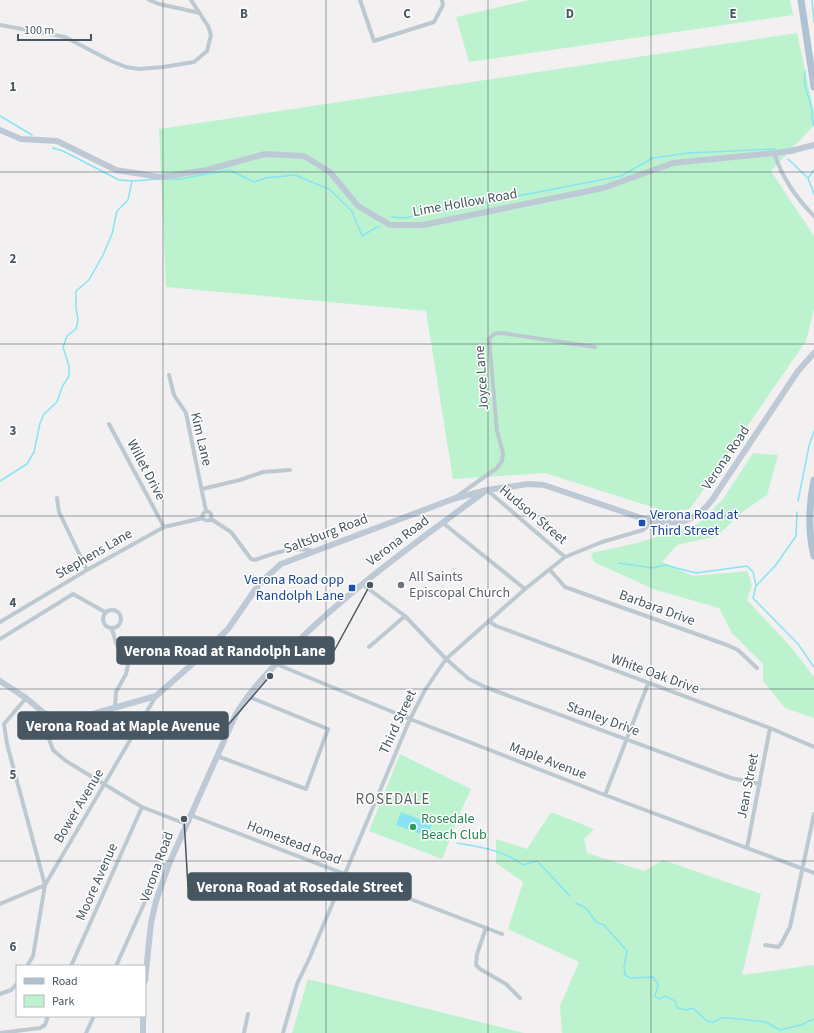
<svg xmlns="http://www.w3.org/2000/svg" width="814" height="1033" font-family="'Source Sans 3',sans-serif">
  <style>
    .green { fill: #bcf3ce }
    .water { fill: #86e4f4 }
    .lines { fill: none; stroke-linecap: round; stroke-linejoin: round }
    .stream { stroke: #86e4f4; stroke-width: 1.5 }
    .street { stroke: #bdc9d1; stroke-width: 4 }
    .secondary { stroke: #bdcad6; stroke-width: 6 }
    .primary { stroke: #aec2d1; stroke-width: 7 }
    .grid { fill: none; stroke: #475660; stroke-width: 1; stroke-opacity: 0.55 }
    .transit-dot { fill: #1a4fb4; stroke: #fff; stroke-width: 1.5 }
    .worship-dot { fill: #6b7280; stroke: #fff; stroke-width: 1.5 }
    .leisure-dot { fill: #2e9e5b; stroke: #fff; stroke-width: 1.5 }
    .labels { text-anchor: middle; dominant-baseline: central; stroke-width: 3; stroke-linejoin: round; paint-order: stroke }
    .street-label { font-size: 14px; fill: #475660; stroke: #fff }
    .transit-label { font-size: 14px; fill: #164399; stroke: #fff; text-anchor: start }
    .worship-label { font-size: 14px; fill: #5b616d; stroke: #fff; text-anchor: start }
    .leisure-label { font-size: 14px; fill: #27864d; stroke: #fff; text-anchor: start }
    .neighbourhood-label { font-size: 15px; letter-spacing: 1px; fill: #5c6166; stroke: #fff }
    .grid-label { font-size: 13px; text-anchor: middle; font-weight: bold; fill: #475660; stroke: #fff; stroke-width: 3; stroke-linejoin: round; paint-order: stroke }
    .leader { fill: none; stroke: #475660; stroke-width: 1.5 }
    .callout-dot { fill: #475660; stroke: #fff; stroke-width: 1.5 }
    .callout { fill: #475660; stroke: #475660; stroke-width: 1.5 }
    .callout-label { font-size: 15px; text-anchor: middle; font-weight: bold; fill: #fff }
  </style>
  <rect width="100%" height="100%" fill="#f3f0f1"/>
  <path class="green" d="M529 0H790L793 15 469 62 456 17Z
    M797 33 814 112V125L771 171 814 236V309L806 341 690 509 668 512 545 473 453 479 426 311 166 287 159 129Z
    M753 453 778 455 767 495 741 513 717 536 677 545 662 562 693 576 747 571 752 585 747 600 791 647 814 677V718L785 708 763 681V664L732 633 719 608 653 589 594 562 591 553 637 543 698 524 723 499Z
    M400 754 471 789 456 822 413 807 456 824 442 859 369 831Z
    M551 812 594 829 584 839 587 853 644 871 663 860 761 894 742 975 814 965V1033H562L560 1006 579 962 508 929 523 882 496 863V839L527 849Z
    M308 979 524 1033H292Z"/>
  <path class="water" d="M401 812 432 824 427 836 396 825Z"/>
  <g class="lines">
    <path class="stream" d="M812 0 814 22
      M805 71V87L810 102 812 111V119L814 126
      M0 116 32 135
      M53 148 63 151 119 180 133 181 157 179
      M788 159 808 178 814 194
      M808 178 814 170
      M165 179H180L229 170 254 182 265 178 295 175 329 189 352 211 362 236 377 227 380 226
      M392 217 404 218 621 176 653 158 688 153 775 149
      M0 481 27 464 34 452 40 423 44 414 57 402 62 387 69 376V366L63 347 67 336 76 329 78 320 76 308V291L89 280 103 255 112 234 117 211 128 200 132 181
      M798 501 809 446 814 431
      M797 512 796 536 775 566 756 586 753 598 798 644 814 667
      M619 563 653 568 665 565 696 573 747 566 753 572 756 585
      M457 843C480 847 504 850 523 865L537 861 570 896
      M576 903 587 909 596 922 604 925 627 951 624 967 625 975 631 978 653 977 658 984 655 996 659 999 665 996 675 1001 678 1008 686 1010 693 1008 707 1021 713 1022 722 1018H730L766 1022 780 1030 801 1025 814 1019"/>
    <path class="street" d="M149 0 159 4 200 13
      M360 0 374 41 434 22 443 5 442 0
      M0 25 65 37 111 61 126 67 139 69 163 67 194 62 207 51 211 35 208 26 191 0
      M774 153C782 177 796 198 814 216
      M169 375 174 395 186 413 206 511
      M109 424 164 527
      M202 489 240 480 263 472 290 470
      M487 490 565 557
      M456 497 497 468 502 461 503 453 497 431 489 339C493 334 495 333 502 333L595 347
      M57 498 59 512 87 570
      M202.5 516a4.5 4.5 0 1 1 9 0a4.5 4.5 0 1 1-9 0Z
      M211 519 231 532 251 559 255 560C274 553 294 546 314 551
      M443 523 525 589
      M550 570 565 587 727 645 738 650 757 668
      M362 584 405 616 446 659 469 679 485 687 731 778 760 784
      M103 619a9 9 0 1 1 18 0a9 9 0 1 1-18 0Z
      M489 621 496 626 770 728 814 747
      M0 622 87 570 164 527 203 518
      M112 629 116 643 128 665 126 674 116 692 115 707
      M0 639 73 594 105 612
      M369 647 405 616
      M276 664 410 719 605 795 814 873
      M26 698 4 724 7 744 45 885 33 956 27 966
      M44 713 48 736 53 750 66 761 142 807 186 824
      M217 756 306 789 328 729 247 696
      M605 795 648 684
      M190 815 502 934
      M747 848 770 728
      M0 904 45 885 156 696
      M486 928 477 954 476 965 480 969 506 984 520 998
      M765 945 778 947 781 944 790 927 814 814
      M71 966 142 807
      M116 966 161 866 169 864
      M0 994 11 990 17 984
      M0 1033 40 1028 45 1025 48 1016
      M86 1033 94 1016
      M244 1033 248 1014
      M283 1033 297 984 310 957 410 719 425 690 446 659 525 589 565 557 602 542 643 530 654 521"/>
    <path class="secondary" d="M0 130 21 139 57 141 116 170 160 177 207 170 265 154 304 156 330 172 358 206 390 225H423L603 188 673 163 774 153 791 151 814 145
      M0 681 26 698 44 713 65 720 82 717 156 696 190 666 228 629 259 584 281 564 453 499 487 490 528 484 544 485 641 518C672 525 691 527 712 500L798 371 814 353
      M145 981 151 923 156 901 169 864 236 714C251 689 272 668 292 647 350 589 418 541 484 492
      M143 1033V1016"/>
    <path class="primary" d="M801 0 814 87
      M814 480C809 505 808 532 814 556"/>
  </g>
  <path class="grid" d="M163 0V1033M326 0V1033M488 0V1033M651 0V1033M0 172H814M0 344H814M0 516H814M0 689H814M0 861H814"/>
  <g class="transit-dot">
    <rect x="638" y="519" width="8" height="8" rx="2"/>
    <rect x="348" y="584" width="8" height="8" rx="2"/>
  </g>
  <circle class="worship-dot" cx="401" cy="585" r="4"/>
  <circle class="leisure-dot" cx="413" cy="827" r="4"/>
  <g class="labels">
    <g class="street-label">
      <text transform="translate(465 203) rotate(-10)">Lime Hollow Road</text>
      <text transform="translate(482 378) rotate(-94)">Joyce Lane</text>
      <text transform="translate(201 439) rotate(77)">Kim Lane</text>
      <text transform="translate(726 458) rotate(-56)">Verona Road</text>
      <text transform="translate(146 470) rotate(62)">Willet Drive</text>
      <text transform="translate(533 515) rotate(40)">Hudson Street</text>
      <text transform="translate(326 534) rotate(-21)">Saltsburg Road</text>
      <text transform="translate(398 541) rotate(-37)">Verona Road</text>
      <text transform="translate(94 554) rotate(-30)">Stephens Lane</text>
      <text transform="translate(657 608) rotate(20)">Barbara Drive</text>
      <text transform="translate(655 674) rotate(20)">White Oak Drive</text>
      <text transform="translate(603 719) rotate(20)">Stanley Drive</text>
      <text transform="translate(398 722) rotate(-65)">Third Street</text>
      <text transform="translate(548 761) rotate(21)">Maple Avenue</text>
      <text transform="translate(748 786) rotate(-79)">Jean Street</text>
      <text transform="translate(79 806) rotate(-59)">Bower Avenue</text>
      <text transform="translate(294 843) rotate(21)">Homestead Road</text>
      <text transform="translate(157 867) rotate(-70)">Verona Road</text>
      <text transform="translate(97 882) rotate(-66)">Moore Avenue</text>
    </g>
    <g class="transit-label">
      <text x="650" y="515">Verona Road at<tspan x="650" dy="16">Third Street</tspan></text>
      <text x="344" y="580" text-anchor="end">Verona Road opp<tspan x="344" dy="16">Randolph Lane</tspan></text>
    </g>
    <g class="worship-label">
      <text x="409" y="577">All Saints<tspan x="409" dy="16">Episcopal Church</tspan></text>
    </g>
    <g class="leisure-label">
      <text x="421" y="819">Rosedale<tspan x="421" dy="16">Beach Club</tspan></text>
    </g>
    <g class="neighbourhood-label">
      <text x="393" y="799">ROSEDALE</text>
    </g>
  </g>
  <g class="grid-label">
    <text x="244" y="18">B</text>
    <text x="407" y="18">C</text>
    <text x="570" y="18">D</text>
    <text x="733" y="18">E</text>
    <text x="13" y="91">1</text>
    <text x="13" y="263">2</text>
    <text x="13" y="435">3</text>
    <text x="13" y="607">4</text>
    <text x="13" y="779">5</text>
    <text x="13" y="951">6</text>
  </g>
  <path class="leader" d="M370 585L334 651M270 676L228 725M184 819L188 887"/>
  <g class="callout-dot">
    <circle cx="370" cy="585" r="4"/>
    <circle cx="270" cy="676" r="4"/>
    <circle cx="184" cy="819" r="4"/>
  </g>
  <g class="callout">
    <rect x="117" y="637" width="217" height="27" rx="4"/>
    <rect x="18" y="712" width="210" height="27" rx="4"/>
    <rect x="188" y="873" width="223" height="27" rx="4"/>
  </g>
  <g class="callout-label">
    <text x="225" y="656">Verona Road at Randolph Lane</text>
    <text x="123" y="731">Verona Road at Maple Avenue</text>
    <text x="300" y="892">Verona Road at Rosedale Street</text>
  </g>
  <rect x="16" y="965" width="130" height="52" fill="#ffffff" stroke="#b5bbbf"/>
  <rect x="24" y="978" width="20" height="6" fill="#aec2d1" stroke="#b5bbbf"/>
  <text x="52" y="985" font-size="12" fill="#475660">Road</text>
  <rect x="24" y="995" width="20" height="12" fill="#bcf3ce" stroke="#b5bbbf"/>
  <text x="52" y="1005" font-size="12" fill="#475660">Park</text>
  <path d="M18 34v6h73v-6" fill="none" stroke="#475660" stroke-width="2"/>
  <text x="24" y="34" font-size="12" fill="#475660" stroke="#ffffff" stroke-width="3" paint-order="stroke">100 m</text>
</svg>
